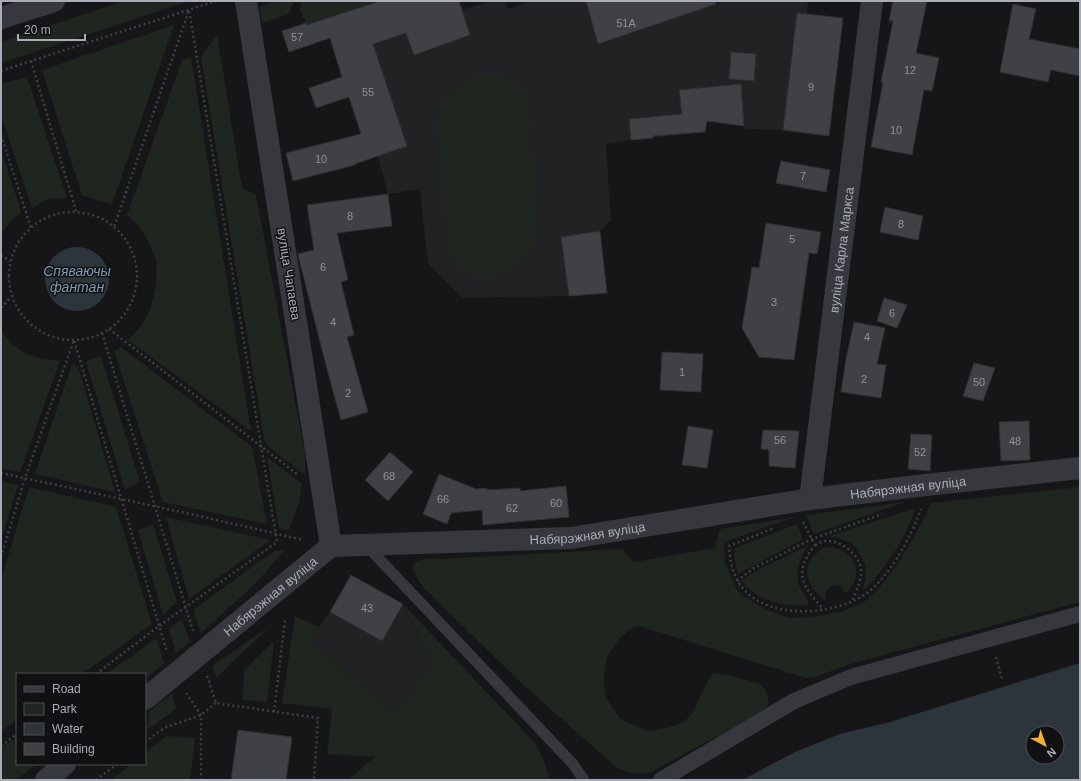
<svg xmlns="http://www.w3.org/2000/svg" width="1081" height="781" font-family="Arial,sans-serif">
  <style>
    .built { fill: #222225 }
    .green { fill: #1e261f }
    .water { fill: #2c353c; fill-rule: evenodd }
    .building { fill: #404145; stroke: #303034 }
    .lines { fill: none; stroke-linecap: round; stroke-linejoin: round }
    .path { stroke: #3d3f44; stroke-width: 2.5; stroke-dasharray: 2 3; stroke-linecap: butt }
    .service { stroke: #37383d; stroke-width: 11 }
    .pedestrian { stroke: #37383d; stroke-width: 16 }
    .minor { stroke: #37383d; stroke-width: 22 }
    .tertiary { stroke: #37383d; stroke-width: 22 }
    .labels { text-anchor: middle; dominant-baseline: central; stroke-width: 3; stroke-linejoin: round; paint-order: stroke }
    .number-label { font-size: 11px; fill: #8e929b }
    .street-label { font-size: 13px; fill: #a8adb8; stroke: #111113 }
    .water-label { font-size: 14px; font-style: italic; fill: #7f9bb3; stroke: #111113 }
  </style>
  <rect width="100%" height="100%" fill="#161618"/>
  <path class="built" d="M490 1H505L508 9 531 1H586L599 44 720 3V1H808L807 14 797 13 783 130 744 129 743 108 701 88 679 91 685 134 653 138 651 117 629 119 631 140 606 144 611 220 600 231 562 237 569 296 463 298 428 263 420 189 388 194 378 156 407 146 373 44 406 33 414 54 470 36 462 10Z
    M403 604 430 662 396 711 310 642 318 627 330 612 382 641Z"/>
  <path class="green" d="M124 1H189L1 63V42Z
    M277 1H294L289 14 262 23 259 7Z
    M302 1H380L313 44 306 23 300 10Z
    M174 25 112 204 82 195 42 70Z
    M217 35 242 188 256 195 305 454V475L265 444 201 57Z
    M191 57 251 431 128 340 142 325 151 308 155 289 157 273 156 260 148 241 139 226 127 215 182 60Z
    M487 75C498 75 513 77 520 86 523 89 525 93 528 97L537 227C536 234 534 240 531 247 516 277 474 289 453 258 451 254 449 250 447 247L436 125C442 94 457 81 487 75Z
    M27 77 67 198 48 199 32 208 1 116V84Z
    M1 149 21 212C13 219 6 226 1 234Z
    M1 331C8 340 18 350 29 355 39 359 50 359 60 361L20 472 1 468Z
    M121 347 252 447 267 524 163 502 114 351Z
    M101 356 140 482 125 490 86 362Z
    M72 364 78 366 115 492 35 474Z
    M267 457 302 484 299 503 289 530 279 528Z
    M1 481 18 485 1 541Z
    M29 487 116 507 152 624 82 674H17V720L1 731V580Z
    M1080 487V602L850 664 818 676 806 678 639 626 630 629 619 639 607 657 604 676 605 696 614 710 622 720 647 731 670 727 684 722 693 712 709 678 715 673 724 674 759 684 765 689 768 697V705L762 712 651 772C637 775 630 774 617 768L517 679 421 585 416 576 412 566 417 561 426 559H442L622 549 634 562 715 548 720 529 795 517 724 542 725 562 737 590 743 596 763 608 789 618 811 617 842 612 867 600 885 581 901 559 924 519 931 503Z
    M905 502 814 534 806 515Z
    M916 508C903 541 888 567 862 592 866 577 869 567 859 553 857 549 854 545 851 543 844 539 836 538 829 536Z
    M166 517 270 540 189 599Z
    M153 524 177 602 163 615 138 530Z
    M797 524 803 539 738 574 734 558 735 548Z
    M807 546C800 559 794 574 800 588 803 594 808 599 809 605 784 607 758 602 742 581L752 573Z
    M833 547C848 550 861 564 855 580 853 586 849 590 845 594L840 585C829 585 825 589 825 600 810 591 800 570 814 556 817 553 820 550 824 548 827 547 830 547 833 547Z
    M284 550C260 582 230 607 201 633L193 610 274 551Z
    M403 604 536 744 544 761 550 780H348L375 757 327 754 332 709 282 703 295 616 318 627 310 642 396 711 430 662Z
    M182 619 190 642 176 653 169 629Z
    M270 626 217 677 212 666Z
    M157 638 164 664 145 679V674H106Z
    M274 641 267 702 243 700 244 670Z
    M172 694 176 709 148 729 149 711Z
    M166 736 195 738 190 780H111L131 764H145V753Z
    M17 737V764H37L16 780H1V748Z"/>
  <path class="water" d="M45 279a32 32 0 1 1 64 0a32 32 0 1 1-64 0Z
    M1080 663V780H742L795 752 840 734 890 722ZM1033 733H1057V757H1033Z"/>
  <path class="building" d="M380 1H459L470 35 414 55 406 33 373 44 407 146 355 164V165L293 181 286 153 361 134 349 97 316 108 309 88 342 77 330 38 289 52 282 31 306 23 307 25Z
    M586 1H715L716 4 598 44Z
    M893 1H927L916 53 939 58 932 91 924 90 912 155 871 147 883 82H881L893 21H889Z
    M1013 4 1036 9 1029 39 1080 49V76L1051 70 1048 82 1000 72Z
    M797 13 843 18 829 136 783 130Z
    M731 52 756 54 754 81 729 79Z
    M741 84 744 126 707 121 705 132 653 136V138L631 140 629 119 682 114 679 90Z
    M781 161 830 170 826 192 776 183Z
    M388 194 392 226 337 233 348 280 341 282 354 335 347 337 368 412 341 420 328 373 299 259 298 254 314 250 307 205Z
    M885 207 923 216 918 240 880 232Z
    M766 223 821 232 817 254 809 253 794 360 759 357 742 328 752 267 759 268Z
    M600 231 607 293 569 296 561 237Z
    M884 298 907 305 897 328 877 321Z
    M854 322 885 328 877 364 886 365 881 398 841 392 846 359Z
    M662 352 703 354 701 392 660 390Z
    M974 363 995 368 983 401 963 396Z
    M1029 421 1030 460 1001 461 999 422Z
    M688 426 713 430 707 468 682 465Z
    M763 430 799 431 795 468 769 466V450L761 449Z
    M911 434 932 435 930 471 908 469Z
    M390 452 413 472 388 501 365 480Z
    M439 474 476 489 487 488V490L520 488V491L566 486 569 517 483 525 482 510 451 513 447 524 423 514Z
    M351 575 403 604 382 641 330 612Z
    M238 730 292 737 286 780H231Z"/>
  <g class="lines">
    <path class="path" d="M31 61 76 211
      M1 71 31 61 216 1
      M1 135 31 228
      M9 276a64 64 0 1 1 128 0a64 64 0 1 1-128 0Z
      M1 255 10 261
      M1 308 12 296
      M109 329 297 474
      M102 333 193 631
      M1 473C102 495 203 516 303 540
      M803 522 815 545C793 573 802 585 823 609
      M772 529 729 546C730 560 732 574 741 586 767 621 835 616 867 593 890 576 912 535 921 509
      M815 545C820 543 824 540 830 541 844 542 862 558 861 572 861 582 855 593 852 602
      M1 557 25 478 74 340 167 652
      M737 581 754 568 812 539 882 514
      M996 657 1002 679
      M96 674 159 626 277 542 189 10 114 227
      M207 676 216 703 318 718 314 780
      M186 693 201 715V780
      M274 712 285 620
      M145 742 164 728 201 715 216 703
      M1 746 17 734
      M96 780 117 764"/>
    <path class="service" d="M366 545 573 764 584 780"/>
    <path class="pedestrian" d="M661 780 794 701 851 677 1080 614"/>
    <g class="minor">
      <path id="s1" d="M810 499 872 1"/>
      <path id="s2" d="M331 546 571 538 810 499 926 485 1080 468"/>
    </g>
    <g class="tertiary">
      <path d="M1 18 54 1"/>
      <path id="s3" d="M145 699 331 546 246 1"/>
      <path d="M46 780 65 764"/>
    </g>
  </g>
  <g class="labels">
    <g class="number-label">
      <text x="626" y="23">51А</text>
      <text x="297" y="37">57</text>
      <text x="910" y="70">12</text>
      <text x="811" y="87">9</text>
      <text x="368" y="92">55</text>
      <text x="896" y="130">10</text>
      <text x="321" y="159">10</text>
      <text x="803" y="176">7</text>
      <text x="350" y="216">8</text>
      <text x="901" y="224">8</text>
      <text x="792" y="239">5</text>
      <text x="323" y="267">6</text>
      <text x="774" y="302">3</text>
      <text x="892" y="313">6</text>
      <text x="333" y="322">4</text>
      <text x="867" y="337">4</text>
      <text x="682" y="372">1</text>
      <text x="864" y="379">2</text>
      <text x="979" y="382">50</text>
      <text x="348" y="393">2</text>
      <text x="780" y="440">56</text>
      <text x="1015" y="441">48</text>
      <text x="920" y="452">52</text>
      <text x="389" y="476">68</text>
      <text x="443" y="499">66</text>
      <text x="556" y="503">60</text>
      <text x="512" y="508">62</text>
      <text x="367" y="608">43</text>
    </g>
    <g class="street-label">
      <text stroke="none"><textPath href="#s1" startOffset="251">вуліца Карла Маркса</textPath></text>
      <text transform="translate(289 274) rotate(81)">вуліца Чапаева</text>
      <text stroke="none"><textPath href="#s2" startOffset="581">Набярэжная вуліца</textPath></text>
      <text stroke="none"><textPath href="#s2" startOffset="257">Набярэжная вуліца</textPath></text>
      <text stroke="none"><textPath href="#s3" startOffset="162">Набярэжная вуліца</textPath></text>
    </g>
    <g class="water-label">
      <text x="77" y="271">Спяваючы<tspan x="77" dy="16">фантан</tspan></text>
    </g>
  </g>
  <rect width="1081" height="781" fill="none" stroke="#a8adb8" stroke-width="4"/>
  <rect x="16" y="673" width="130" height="92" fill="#111113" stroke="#4d4f55"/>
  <rect x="24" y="686" width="20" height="6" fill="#37383d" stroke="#4d4f55"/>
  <text x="52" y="693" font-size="12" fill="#a8adb8">Road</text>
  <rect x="24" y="703" width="20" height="12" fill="#1e261f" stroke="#4d4f55"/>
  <text x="52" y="713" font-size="12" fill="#a8adb8">Park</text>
  <rect x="24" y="723" width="20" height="12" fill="#2c353c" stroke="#4d4f55"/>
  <text x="52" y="733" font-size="12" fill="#a8adb8">Water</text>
  <rect x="24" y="743" width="20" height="12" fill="#404145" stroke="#4d4f55"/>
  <text x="52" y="753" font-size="12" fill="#a8adb8">Building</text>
  <g transform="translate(1045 745) rotate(139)"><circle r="19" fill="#111113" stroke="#4d4f55"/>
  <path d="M0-3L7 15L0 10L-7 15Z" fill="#f2b134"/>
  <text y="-6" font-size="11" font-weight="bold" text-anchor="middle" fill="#a8adb8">N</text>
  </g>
  <path d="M18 34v6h67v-6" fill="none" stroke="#a8adb8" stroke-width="2"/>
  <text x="24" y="34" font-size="12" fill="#a8adb8" stroke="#111113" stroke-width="3" paint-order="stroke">20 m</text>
</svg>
